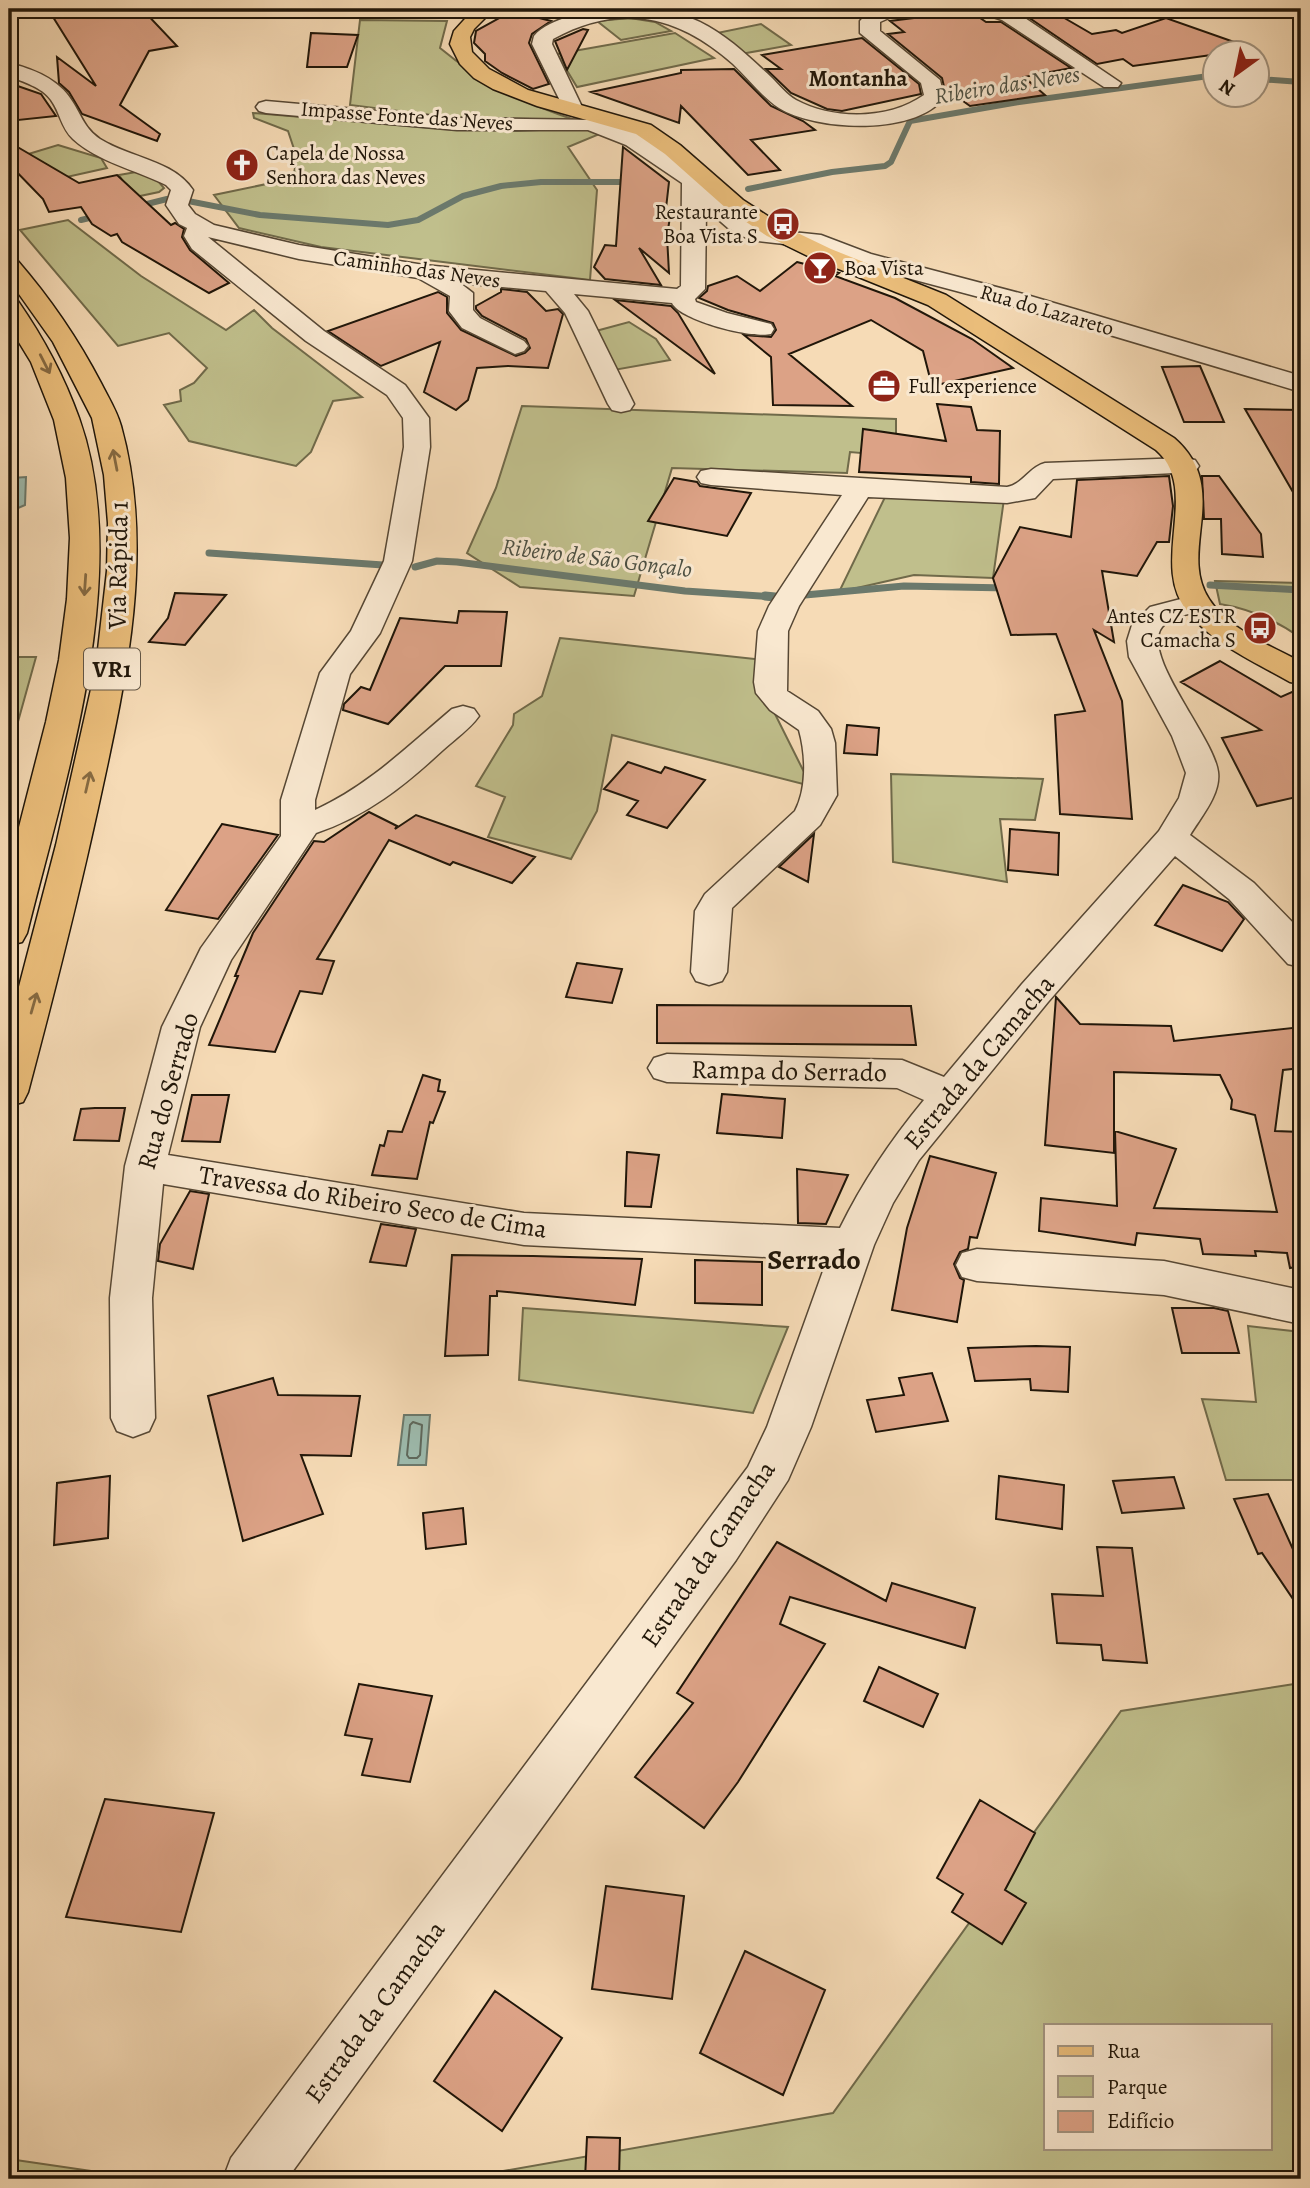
<svg xmlns="http://www.w3.org/2000/svg" width="1310" height="2188" font-family="Alegreya,serif">
  <style>
    .green { fill: #c0bf8c; stroke: #706a4a; stroke-width: 2; fill-rule: evenodd }
    .water { fill: #9dbbae; stroke: #6b796c; stroke-width: 2 }
    .lines { fill: none; stroke-linecap: round; stroke-linejoin: round }
    .shore { stroke: #5e685c; stroke-width: 2 }
    .stream-far2 { stroke: #6b796c; stroke-width: 6 }
    .stream-far1 { stroke: #6b796c; stroke-width: 7 }
    .stream { stroke: #6b796c; stroke-width: 9 }
    .building { fill: #dca286; stroke: #201609; stroke-width: 2 }
    .minor-casing { stroke: #564734; stroke-width: 3 }
    .major-casing { stroke: #201609; stroke-width: 3 }
    .highway-casing { stroke: #201609; stroke-width: 3 }
    .minor { fill: #f9e8d0; fill-rule: evenodd }
    .major { fill: #ebbe7b; fill-rule: evenodd }
    .highway { fill: #ebbe7b; fill-rule: evenodd }
    .oneway { stroke: #866a42 }
    .labels { text-anchor: middle; dominant-baseline: central; stroke-width: 6; stroke-linejoin: round; paint-order: stroke }
    .far-street-label { font-size: 21px; fill: #201609; stroke: #f9e8d0 }
    .far-poi-label { font-size: 21px; fill: #201609; stroke: #f9e8d0; text-anchor: start }
    .far-neighbourhood-label { font-size: 23px; font-weight: bold; fill: #201609; stroke: #f9e8d0 }
    .far-water-label { font-size: 23px; font-style: italic; fill: #4c5043; stroke: #f9e8d0 }
    .shield { fill: #f9e8d0; stroke: #615545; stroke-width: 2 }
    .shield-label { font-size: 24px; font-weight: bold; fill: #201609 }
    .street-label { font-size: 26px; fill: #201609; stroke: #f9e8d0 }
    .neighbourhood-label { font-size: 28px; font-weight: bold; fill: #201609; stroke: #f9e8d0 }
  </style>
  <rect width="100%" height="100%" fill="#f6dbb6"/>
  <filter id="stains"><feTurbulence type="fractalNoise" baseFrequency=".00286" numOctaves="4"/><feColorMatrix values="0 0 0 0 .2 0 0 0 0 .09 0 0 0 0 .02 0 0 0 .5 -.17"/></filter>
  <radialGradient id="worn" r=".72"><stop offset=".6" stop-color="#630" stop-opacity="0"/><stop offset="1" stop-color="#630" stop-opacity=".3"/></radialGradient>
  <path class="green" d="M630 18 655 22 671 31 621 40 597 21Z
    M360 20 447 21 440 48C482 83 523 103 575 120L447 117 350 105Z
    M761 24 791 45 741 54 717 33Z
    M675 33 714 58 577 87 557 54Z
    M253 113 445 129 517 131 585 128 602 133 568 147 597 190 590 280 321 247 239 228 214 195 276 182 294 173 297 158 288 131 254 118Z
    M58 145 101 158 107 168 49 181 25 155Z
    M142 171 152 174 164 188 159 192 83 208 126 186 119 175Z
    M68 220 141 276 226 330 254 310 272 328 362 397 333 401 311 452 296 466 189 441 164 405 181 401 180 390 194 383 207 368 169 333 118 346 20 230Z
    M629 322 656 339 670 360 614 370 596 331Z
    M522 406 896 419V456L850 452 847 473 672 468 634 596 520 587 467 553 496 488Z
    M887 493 1004 499 993 578 914 575 839 592Z
    M1215 581 1301 583V638C1276 620 1251 609 1220 604Z
    M560 638 765 660 764 692 811 786 612 735 597 811 571 859 488 837 505 797 476 786 513 725 514 714 542 696Z
    M9 657H36L9 754Z
    M891 774 1043 779 1035 820 1000 819 1007 882 893 862Z
    M523 1308 788 1327 753 1413 519 1380Z
    M1248 1326 1301 1332V1480H1226L1202 1399 1256 1402Z
    M1301 1683V2179H458L833 2113 1121 1711ZM1046 2025H1270V2148H1046Z
    M9 2159 146 2179H9Z"/>
  <path class="water" d="M26 477 25 505 9 512 12 478Z
    M404 1415H430L426 1465H398Z"/>
  <g class="lines">
    <path class="shore" d="M413 1422 422 1425 420 1455 417 1458H409L407 1455 410 1425Z"/>
    <path class="stream-far2" d="M1258 79 1301 82
      M748 189 832 172 885 166 891 162 910 121 1013 103 1216 75
      M188 201 260 215 388 225 418 220 463 196 501 186 541 182H621
      M135 207 167 199
      M81 220 102 215"/>
    <path class="stream-far1" d="M209 553 383 565
      M415 567 437 561 457 562 685 591 775 597
      M1210 585 1301 590
      M805 595 904 586 1008 588"/>
    <path class="stream" d="M765 596 775 597"/>
  </g>
  <path class="building" d="M48 9H142L177 46 149 51 120 105 160 134 157 141 82 114 69 92 59 83 57 57 96 86Z
    M512 11 551 21 532 34 529 43 549 84 533 89 502 73 485 61V54L474 43 476 31Z
    M970 11 986 22H1001L1071 68 1024 77 1045 95 970 106 949 91H945L942 78 888 34 904 32 890 21Z
    M1054 12 1092 34 1116 30 1122 33 1166 18 1254 49 1133 66 1123 59 1097 64 1028 17Z
    M583 29 588 30 567 70 555 41Z
    M311 33 358 35 347 67H307Z
    M862 38 919 84 921 94 842 111 827 109 791 93 766 69H781L762 55Z
    M734 69 771 106 803 121 815 130 751 140 780 170 748 175 681 106 679 123 591 92 681 73V70Z
    M9 83 41 94 56 116 9 121Z
    M9 142 79 183 117 175 171 225 175 223 184 229 182 237 190 250 229 283 209 293 122 242 117 234 111 236 92 224 81 207 49 212 43 199 9 164Z
    M623 147 669 182 665 217H670L667 236 669 273 639 248 661 285 605 279 594 267 605 245 616 246Z
    M797 262 839 273 835 276 895 298 972 339 1013 368 932 386 923 351 871 320 789 354 852 406 773 405 771 357 744 335 771 337 776 330 773 323 728 310 699 298 707 291 708 286 737 276 760 291Z
    M501 289 527 292 546 311 558 309 563 314 548 368 508 366 477 368 468 400 456 410 424 392 440 342 381 366 328 331 438 292 447 297V313L461 330 516 356 525 353 530 348 526 339 482 316 476 309V306L501 292Z
    M615 300 671 306 678 313 715 374Z
    M1200 366 1224 422H1184L1162 367Z
    M937 404 971 407 977 430 1000 431 999 484 971 482V477L859 472 863 429 946 441Z
    M1245 409 1301 410V506Z
    M1169 476 1173 506 1169 542H1157L1137 576 1102 571 1114 642 1094 630 1122 701 1132 819 1060 814 1055 715 1085 711 1056 634 1011 635 993 578 1020 527 1071 537 1077 480Z
    M1202 476H1219L1261 534 1263 557 1222 554 1221 519H1204Z
    M674 478 697 482 700 486 751 493 727 536 648 521Z
    M175 593 226 595 185 645 149 642 168 618Z
    M459 611 507 612 501 666H445L388 724 343 710 344 704 361 687 370 690 400 618 457 623Z
    M1220 661 1281 697 1301 688V796L1257 806 1222 738 1261 730 1181 682Z
    M847 725 879 728 877 755 844 753Z
    M628 762 661 773 665 767 705 780 667 828 627 815 638 801 604 789Z
    M369 812 397 826 395 829 416 815 535 857 512 883 453 862 450 865 389 840 317 959 334 961 322 994 300 991 275 1052 209 1045 238 976H235L253 933 314 841 324 842Z
    M222 824 278 835 218 919 166 910Z
    M1010 829 1059 833 1058 875 1008 870Z
    M814 834 808 882 779 867Z
    M1183 885 1228 902 1244 919 1222 951 1155 925Z
    M577 963 622 969 612 1003 566 997Z
    M1056 997 1080 1024 1171 1026 1174 1041 1301 1027V1068L1283 1070 1275 1131 1301 1132V1266L1290 1268 1287 1253 1255 1251 1256 1256 1203 1254 1200 1239 1137 1233 1135 1245 1039 1231 1041 1198 1117 1206 1115 1131 1176 1149 1154 1208 1277 1212 1255 1115 1231 1109 1232 1100 1220 1075 1114 1072V1153L1045 1145Z
    M657 1005 911 1006 916 1045 657 1043Z
    M423 1075 440 1080 438 1091 445 1092 433 1123 430 1122 417 1179 372 1175 380 1145 384 1146 388 1131 402 1132Z
    M722 1094 785 1099 782 1138 717 1133Z
    M192 1095H229L220 1142 182 1141Z
    M95 1108H125L119 1141 74 1140 81 1109Z
    M627 1152 659 1155 651 1207 625 1206Z
    M930 1156 996 1173 977 1238 970 1237 968 1249 960 1252 954 1264 960 1278 964 1280 957 1322 892 1310 907 1228Z
    M797 1169 848 1175 826 1224 798 1223Z
    M190 1191 209 1194 193 1269 158 1261 160 1244Z
    M381 1224 416 1229 406 1266 370 1262Z
    M452 1255 533 1256 642 1259 635 1305 497 1291V1296H490L488 1355 445 1356Z
    M695 1260 762 1262V1305L695 1303Z
    M1172 1308H1214L1228 1311 1239 1353H1182Z
    M1036 1346 1070 1347 1068 1392 1031 1390 1030 1379 975 1381 968 1348Z
    M932 1373 948 1421 876 1432 867 1400 904 1395 899 1378Z
    M273 1378 278 1395 360 1396 351 1456 301 1455 323 1514 243 1541 208 1396Z
    M110 1476 108 1538 54 1545 57 1483Z
    M999 1476 1064 1485 1062 1529 996 1519Z
    M1174 1477 1184 1508 1122 1513 1113 1481Z
    M1268 1494 1301 1567V1611L1262 1553 1258 1554 1234 1499Z
    M463 1508 466 1544 426 1549 423 1513Z
    M777 1542 886 1601 892 1583 975 1608 965 1648 790 1597 780 1624 825 1644 738 1782 704 1828 635 1777 693 1703 677 1693Z
    M1097 1547 1132 1548 1147 1663 1103 1660 1101 1645 1057 1643 1052 1594 1103 1596Z
    M879 1667 938 1694 923 1727 864 1701Z
    M359 1684 432 1696 410 1782 362 1775 372 1739 345 1735Z
    M105 1799 214 1813 181 1932 66 1917Z
    M980 1800 1035 1833 1005 1890 1026 1903 1002 1944 952 1912 963 1894 937 1878Z
    M606 1886 684 1896 672 1999 592 1989Z
    M745 1951 825 1990 783 2095 700 2053Z
    M495 1991 562 2038 502 2131 434 2081Z
    M587 2137 620 2138 619 2179H585Z"/>
  <g class="lines">
    <defs>
      <path id="minor" d="M611 9C642 9 671 8 700 22 727 35 750 58 772 78 779 85 787 95 796 100 833 120 889 120 924 95L921 83 860 33V21L870 10 902 9 900 13 880 22V31L940 80 944 97C917 136 816 131 779 108 762 97 748 78 733 64 678 15 620 2 553 39L552 44 583 109 580 113H566L532 44 534 36C550 17 588 12 611 9Z
        M980 9H1007L1016 12 1121 83 1118 87H1104L1002 20 982 13Z
        M9 63C33 69 59 79 72 101 82 116 84 128 100 139 130 158 173 160 193 190L188 205 195 214 214 225 299 245 424 265 677 289 681 286 682 183 626 145 588 130H457L266 113 259 111 256 107 259 103 266 101 457 118 598 120 642 135 700 175 705 186 734 211 764 229 821 235 871 254 1027 295 1301 376V392L1009 305 855 264 810 247 793 248 784 244 750 240 728 228 706 209 705 289 695 299 696 302 727 313 771 324 774 329 771 334C752 339 680 320 672 303L574 294 588 311 634 404 630 410 621 412 612 410 608 404 565 313 546 291 460 283 473 293V310L480 318 524 341 528 346 524 351 515 354 462 328 449 311 450 296 418 278 299 259 208 237 324 331 405 385 429 418 430 447 412 561 380 633 350 674 315 800V810C368 786 408 746 452 709L463 706 474 709 479 716C470 729 455 739 443 750 404 786 367 816 316 833L231 960 200 1027 168 1155 524 1213 840 1228C863 1181 891 1140 924 1100L897 1088 667 1082 654 1078 648 1068 654 1058 667 1054 902 1060 944 1077 1022 984 1159 831 1179 798 1186 773 1172 736 1129 657 1127 641 1132 625 1150 607 1196 595 1206 598 1211 604 1206 610C1192 614 1172 615 1162 627 1140 655 1214 737 1218 772 1221 794 1201 817 1190 835L1254 883 1301 931V967L1288 964 1229 899 1175 856 1048 1002 919 1160 893 1203 874 1245 811 1427 788 1480 736 1560 287 2179H223L231 2158 748 1467 767 1427 827 1260 524 1245 163 1184 152 1298 155 1418 149 1431 133 1437 117 1431 111 1418 110 1298 125 1166 162 1027 201 948 281 836V800L320 673 351 631 384 561 404 447 403 418 387 395 306 341 192 249 184 236 187 228 179 224 166 205 171 190 166 185C136 170 98 162 73 139 61 128 60 112 51 100 42 87 23 82 9 76Z
        M1185 458 1195 460 1199 466 1195 472 1053 479 1035 498 1007 503 868 497 799 606 788 631 787 691 818 711 831 729 835 743 837 795 820 825 732 908 727 972 722 981 709 985 696 981 691 972 695 911 705 894 795 811C807 788 806 755 799 730L770 710 756 693 754 682 758 631 769 606 842 495 711 485 701 483 697 477 701 471 711 469 1007 487C1023 484 1029 467 1045 463Z
        M977 1249 1164 1261 1301 1290V1324L1164 1295 977 1281 962 1277 956 1265 962 1253Z"/>
      <path id="major" d="M474 9H494L474 29 470 37 472 52 489 69 528 90 651 125 680 145 743 200 783 226 831 249 946 295 1174 438C1233 489 1177 550 1209 599 1228 629 1271 646 1301 662V684L1290 682C1255 662 1213 644 1188 612 1148 564 1202 490 1156 450L928 305 814 259 767 236 727 209 665 154 636 134 537 106 493 89 474 78 460 64 450 44 454 31Z"/>
      <path id="highway" d="M9 258 17 260C50 298 78 339 101 383 108 397 117 411 121 426 156 552 125 684 98 808 77 904 53 998 28 1092L23 1102 9 1106V1025L56 845 96 667 107 571 108 523 104 475 92 418 53 342 9 280Z
        M9 299 18 301C43 337 64 376 79 418 134 572 65 780 27 933L22 942 9 945V866L46 722 59 660 67 599 70 538 66 478 54 420 31 362 9 326Z"/>
    </defs>
    <use href="#minor" class="minor-casing"/>
    <use href="#major" class="major-casing"/>
    <use href="#highway" class="highway-casing"/>
    <use href="#minor" class="minor"/>
    <use href="#major" class="major"/>
    <use href="#highway" class="highway"/>
  </g>
  <defs><path id="oneway-shaft" d="M-6 0H5M1.5-3L5.5 0L1.5 3" fill="none" stroke-width="1.6" stroke-linecap="round" stroke-linejoin="round" transform="scale(1.75)"/></defs>
  <g class="oneway">
    <use href="#oneway-shaft" transform="translate(45 364) rotate(63)"/>
    <use href="#oneway-shaft" transform="translate(115 460) rotate(-101)"/>
    <use href="#oneway-shaft" transform="translate(85 585) rotate(94)"/>
    <use href="#oneway-shaft" transform="translate(88 782) rotate(-77)"/>
    <use href="#oneway-shaft" transform="translate(34 1003) rotate(-74)"/>
  </g>
  <defs>
    <symbol id="church-disc" viewBox="-11 -11 22 22"><circle r="9.5" fill="#8f2418" stroke="#f9e8d0"/><path d="M-1.2-6h2.4v3.5h3.3v2.4h-3.3V6h-2.4V-.1h-3.3v-2.4h3.3Z" fill="#fff"/></symbol>
    <symbol id="bus-disc" viewBox="-11 -11 22 22"><circle r="9.5" fill="#8f2418" stroke="#f9e8d0"/><path d="M-5-6H5V4H4V6H2V4H-2V6H-4V4H-5ZM-3.5-4V0h7V-4ZM-3.5 1.2v1.5H-2V1.2ZM2 1.2v1.5H3.5V1.2Z" fill="#fff"/></symbol>
    <symbol id="bar-disc" viewBox="-11 -11 22 22"><circle r="9.5" fill="#8f2418" stroke="#f9e8d0"/><path d="M-6-5H6L.8 .8V4.5H3.5V6h-7V4.5H-.8V.8Z" fill="#fff"/></symbol>
    <symbol id="office-disc" viewBox="-11 -11 22 22"><circle r="9.5" fill="#8f2418" stroke="#f9e8d0"/><path d="M-6-3h4V-5.5h4V-3h4V5H-6ZM-1-4.5V-3h2v-1.5ZM-6 0V1H6V0Z" fill="#fff"/></symbol>
  </defs>
  <g fill-rule="evenodd">
    <use href="#church-disc" x="223" y="146" width="38" height="38"/>
    <use href="#bus-disc" x="764" y="205" width="38" height="38"/>
    <use href="#bar-disc" x="801" y="249" width="38" height="38"/>
    <use href="#office-disc" x="865" y="367" width="38" height="38"/>
    <use href="#bus-disc" x="1241" y="609" width="38" height="38"/>
  </g>
  <g class="labels">
    <g class="far-street-label">
      <text transform="translate(407 116) rotate(4)">Impasse Fonte das Neves</text>
      <text transform="translate(417 269) rotate(8)">Caminho das Neves</text>
      <text transform="translate(1047 310) rotate(16)">Rua do Lazareto</text>
    </g>
    <g class="far-poi-label">
      <text x="266" y="153">Capela de Nossa<tspan x="266" dy="24">Senhora das Neves</tspan></text>
      <text x="758" y="212" text-anchor="end">Restaurante<tspan x="758" dy="24">Boa Vista S</tspan></text>
      <text x="844" y="268">Boa Vista</text>
      <text x="908" y="386">Full experience</text>
      <text x="1236" y="616" text-anchor="end">Antes CZ ESTR<tspan x="1236" dy="24">Camacha S</tspan></text>
    </g>
    <g class="far-neighbourhood-label">
      <text x="858" y="78">Montanha</text>
    </g>
    <g class="far-water-label">
      <text transform="translate(1007 85) rotate(-9)">Ribeiro das Neves</text>
      <text transform="translate(597 558) rotate(7)">Ribeiro de São Gonçalo</text>
    </g>
    <rect class="shield" x="84" y="648.5" width="56" height="41" rx="5"/>
    <g class="shield-label">
      <text x="112" y="669">VR1</text>
    </g>
    <g class="street-label">
      <text transform="translate(118 565) rotate(-89)">Via Rápida 1</text>
      <text transform="translate(979 1062) rotate(-50)">Estrada da Camacha</text>
      <text transform="translate(789 1071) rotate(1)">Rampa do Serrado</text>
      <text transform="translate(168 1091) rotate(-74)">Rua do Serrado</text>
      <text transform="translate(373 1202) rotate(9)">Travessa do Ribeiro Seco de Cima</text>
      <text transform="translate(708 1554) rotate(-56)">Estrada da Camacha</text>
      <text transform="translate(375 2012) rotate(-54)">Estrada da Camacha</text>
    </g>
    <g class="neighbourhood-label">
      <text x="814" y="1260">Serrado</text>
    </g>
  </g>
  <rect width="1310" height="2188" fill="none" stroke="#f6dbb6" stroke-width="35"/>
  <rect x="10" y="10" width="1289" height="2167" fill="none" stroke="#201609" stroke-width="3.5"/>
  <rect x="18" y="18" width="1275" height="2153" fill="none" stroke="#201609" stroke-width="2"/>
  <rect x="1044" y="2024" width="228" height="126" fill="#f9e8d0" stroke="#a29480" stroke-width="2"/>
  <rect x="1058" y="2046" width="35" height="10" fill="#ebbe7b" stroke="#a29480" stroke-width="2"/>
  <text x="1107" y="2058" font-size="21" fill="#201609">Rua</text>
  <rect x="1058" y="2076" width="35" height="21" fill="#c0bf8c" stroke="#a29480" stroke-width="2"/>
  <text x="1107" y="2094" font-size="21" fill="#201609">Parque</text>
  <rect x="1058" y="2111" width="35" height="21" fill="#dca286" stroke="#a29480" stroke-width="2"/>
  <text x="1107" y="2128" font-size="21" fill="#201609">Edifício</text>
  <g transform="translate(1236 74) rotate(213)"><circle r="33" fill="#f9e8d0" stroke="#a29480" stroke-width="2"/>
  <path d="M0-5L12 26L0 18L-12 26Z" fill="#8f2418"/>
  <text y="-10" font-size="19" font-weight="bold" text-anchor="middle" fill="#201609">N</text>
  </g>
  <rect width="100%" height="100%" filter="url(#stains)"/>
  <rect width="100%" height="100%" fill="url(#worn)"/>
</svg>
